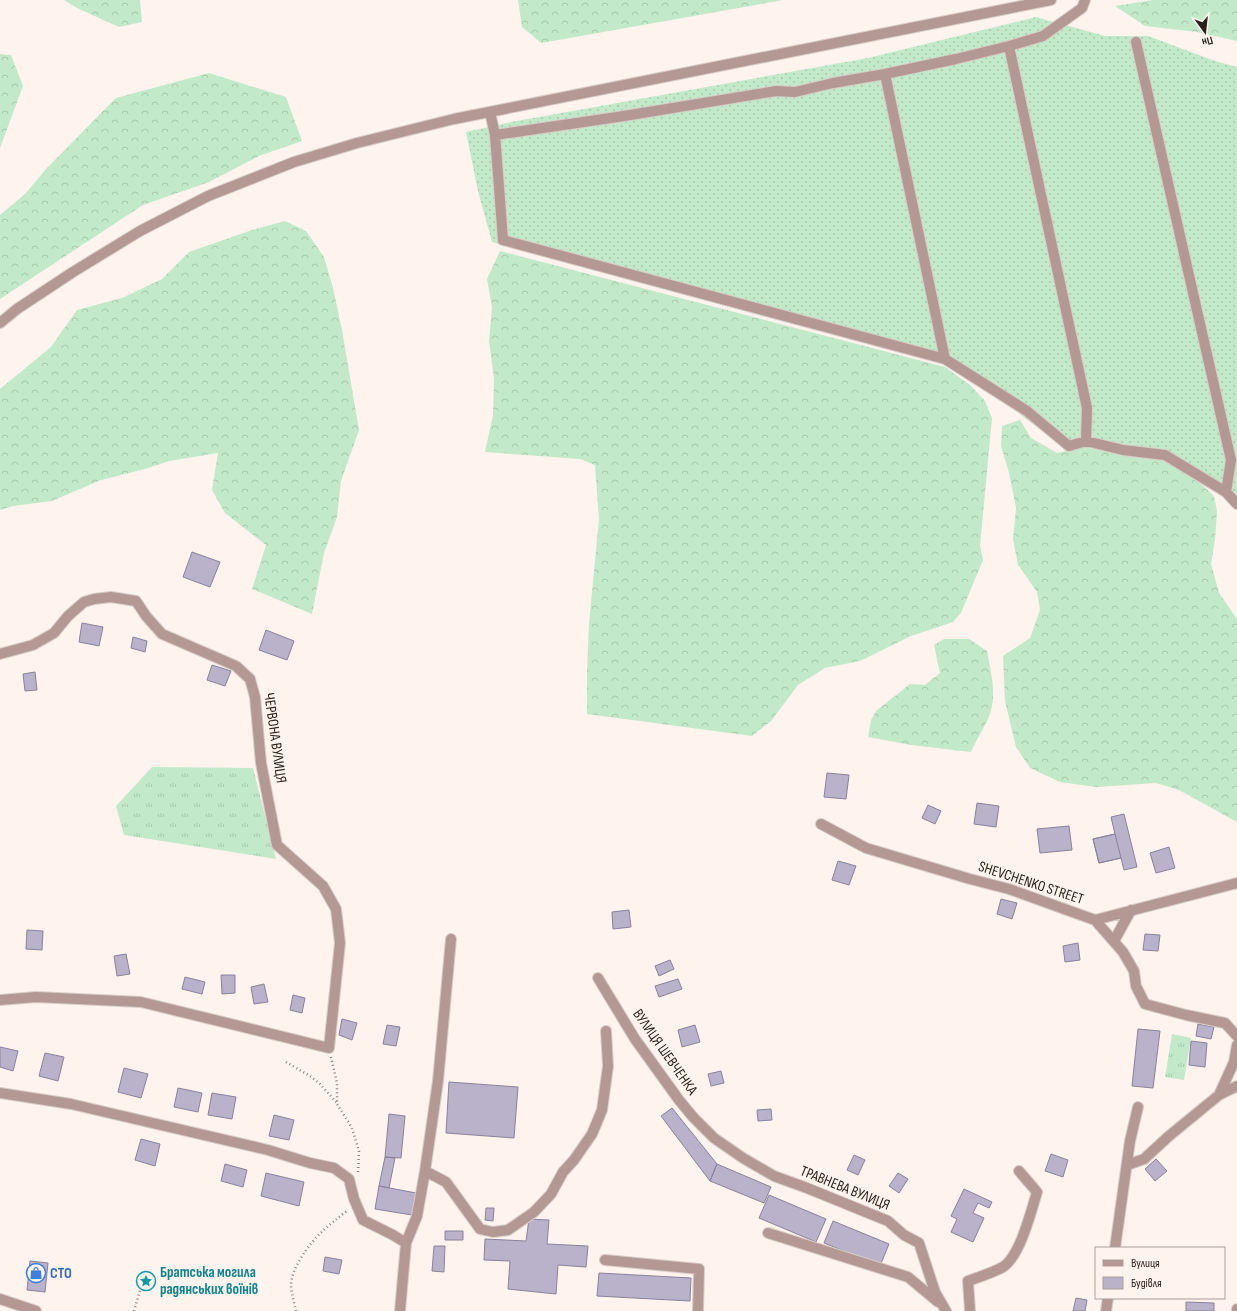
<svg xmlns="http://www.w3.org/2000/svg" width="1237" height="1311" font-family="'Sofia Sans Condensed',sans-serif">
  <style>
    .grass { fill: url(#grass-tufts) }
    .forest { fill: url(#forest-crowns) }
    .garden { fill: url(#garden-dots) }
    .building { fill: #bab1ca; stroke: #8a829a }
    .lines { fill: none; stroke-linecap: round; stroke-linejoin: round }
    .minor-casing { stroke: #d8cdc7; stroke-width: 12 }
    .path { stroke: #8e847e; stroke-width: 2.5; stroke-dasharray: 1 3; stroke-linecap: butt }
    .minor { stroke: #b39893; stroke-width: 10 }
    .labels { text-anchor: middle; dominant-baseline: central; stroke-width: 3; stroke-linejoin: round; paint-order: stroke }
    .street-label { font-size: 15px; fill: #2a201a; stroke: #fef3ed }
    .culture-label { font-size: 15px; font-weight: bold; fill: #0d838f; stroke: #fef3ed; text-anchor: start }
    .shop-label { font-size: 15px; font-weight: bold; fill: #366cbe; stroke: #fef3ed; text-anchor: start }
  </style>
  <defs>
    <pattern id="grass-tufts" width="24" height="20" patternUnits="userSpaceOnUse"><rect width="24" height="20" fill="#c2e9ca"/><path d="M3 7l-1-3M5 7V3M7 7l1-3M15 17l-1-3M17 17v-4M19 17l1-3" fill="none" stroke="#a7c8ad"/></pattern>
    <pattern id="forest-crowns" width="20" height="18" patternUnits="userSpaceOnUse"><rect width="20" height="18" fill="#c2e9ca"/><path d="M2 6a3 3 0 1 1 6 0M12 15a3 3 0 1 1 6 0" fill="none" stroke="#a7c8ad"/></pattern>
    <pattern id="garden-dots" width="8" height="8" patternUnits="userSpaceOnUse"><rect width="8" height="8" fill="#c2e9ca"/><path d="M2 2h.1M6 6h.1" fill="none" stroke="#a7c8ad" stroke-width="1.8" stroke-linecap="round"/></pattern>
  </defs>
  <rect width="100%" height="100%" fill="#fef3ed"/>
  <path class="grass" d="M152 767 253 768 276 859 124 835 116 806Z
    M1172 1034 1191 1038 1184 1080 1165 1077Z"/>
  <path class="forest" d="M64 0H140L142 22 119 27 77 8Z
    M518 0H783L541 43 522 27Z
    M1153 0H1237V41L1197 32 1145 26 1115 6Z
    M0 54 11 55 23 86 0 148Z
    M209 73 286 97 302 141 259 156 209 182 143 205 0 299V215L25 194 47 168 116 98Z
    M285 221 306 231 324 257 333 288 342 330 359 430 341 481 337 517 324 553 312 614 252 589 266 545 225 513 212 490 218 453 169 461 145 469 101 480 52 501 13 506 0 510V389L51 347 77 310 122 298 162 279 189 252 252 230Z
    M500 251 945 367 970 385 985 401 992 418 980 546 983 560 961 613 953 622 911 636 860 661 825 668 798 685 771 721 752 736 587 714V672L589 624 599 519 595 465 580 459 485 452 493 415 494 379 489 341 492 307 487 279Z
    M1020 420 1031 438 1057 453 1084 447 1127 456 1162 459 1201 484 1214 496 1217 511 1215 539 1211 564 1219 593 1237 619V822L1179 790 1156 783 1097 787 1060 782 1030 768 1016 747 1005 701 1003 656 1030 638 1040 610 1037 592 1018 565 1013 539 1016 508 1009 473 1001 446 1002 426Z
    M944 639H969L987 651C991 673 998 697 988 719 983 730 976 740 971 752L911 745 868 737 871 720 876 711 910 684 925 685 940 673 934 645Z"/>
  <path class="garden" d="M1036 17 1105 36H1148L1215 61 1237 67V511L1219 491 1164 457 1089 444 1063 447 1005 403 943 363 729 307 492 242 478 191 466 132 511 122 868 58Z"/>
  <path class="building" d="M192 552 220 562 210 587 183 577Z
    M82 623 103 627 99 646 79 642Z
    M266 630 294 641 287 660 259 650Z
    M133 637 147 641 145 652 131 648Z
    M212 665 231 671 225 686 207 680Z
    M35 672 37 690 25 691 23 674Z
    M827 773 849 775 846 799 824 797Z
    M977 803 999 806 996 827 974 824Z
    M928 805 941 811 935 824 922 818Z
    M1124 814 1137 867 1124 870 1121 858 1099 863 1093 839 1115 834 1111 817Z
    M1069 826 1072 850 1040 853 1037 829Z
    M1115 834 1121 858 1099 863 1093 839Z
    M1169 847 1175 868 1156 873 1150 853Z
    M838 861 856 866 849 885 832 880Z
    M1001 899 1017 903 1012 919 997 914Z
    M629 910 631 927 613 929 612 912Z
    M27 930 43 931 42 950 26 949Z
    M1145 934 1160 935 1158 951 1143 950Z
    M1078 943 1080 960 1065 962 1063 946Z
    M126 954 130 974 117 976 114 956Z
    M670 960 674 969 659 976 655 966Z
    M221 975H235V993L222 994Z
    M185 977 205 982 202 994 182 989Z
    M678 979 682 989 659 997 655 986Z
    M264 984 268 1002 254 1004 251 987Z
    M293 995 305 998 302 1013 290 1010Z
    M342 1019 357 1023 352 1040 339 1035Z
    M1198 1024 1214 1027 1211 1039 1196 1036Z
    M387 1025 400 1027 396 1046 383 1044Z
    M695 1025 700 1042 682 1047 678 1030Z
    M1138 1029 1160 1031 1153 1088 1132 1086Z
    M1191 1041 1207 1043 1205 1067 1189 1065Z
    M0 1047 18 1051 13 1071 0 1067Z
    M45 1053 64 1057 58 1081 39 1076Z
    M124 1068 148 1074 141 1098 118 1092Z
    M721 1071 724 1083 711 1086 708 1074Z
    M449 1082 518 1087 514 1138 446 1133Z
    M178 1088 202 1093 198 1112 174 1107Z
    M212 1093 236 1097 232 1119 208 1115Z
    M672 1108 717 1164 710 1181 661 1116Z
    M771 1109 772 1120 758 1121 757 1110Z
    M389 1114 405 1116 401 1158 385 1157Z
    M274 1115 294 1120 289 1140 269 1136Z
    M141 1139 160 1144 155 1166 135 1160Z
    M1051 1154 1068 1160 1063 1177 1045 1171Z
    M854 1155 865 1160 858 1175 847 1170Z
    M385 1157 395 1158 389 1188 379 1186Z
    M1156 1159 1167 1171 1155 1181 1145 1169Z
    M225 1164 247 1170 243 1187 221 1181Z
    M717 1164 771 1187 764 1203 710 1181Z
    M266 1173 304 1182 299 1206 261 1196Z
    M898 1173 908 1179 899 1193 889 1186Z
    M379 1186 416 1193 412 1215 375 1209Z
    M964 1189 992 1202 989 1208 978 1203 973 1213 984 1218 973 1242 951 1232 957 1219 951 1216Z
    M769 1195 826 1219 816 1242 759 1218Z
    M486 1208H494L493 1221 485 1220Z
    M529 1219 549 1220 547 1244 588 1246 586 1267 558 1265 556 1294 508 1289 510 1261 484 1260 485 1239 526 1241Z
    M833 1221 889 1244 880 1266 824 1243Z
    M445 1231H463V1240H445Z
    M434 1246H445L444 1272 432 1271Z
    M325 1257 342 1260 339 1274 323 1271Z
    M30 1261 48 1263 45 1292 27 1290Z
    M599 1273 691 1278 690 1301 597 1296Z
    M1076 1298 1087 1300 1085 1311H1073Z
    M1186 1302 1214 1303V1311H1186Z"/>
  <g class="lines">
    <defs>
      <path id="minor" d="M1136 42 1231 460 1226 492
        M1010 51 1087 408 1086 441
        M885 74 945 359
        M490 112 495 135 503 240 945 359 1027 411 1069 446 1086 441 1123 450 1165 455 1226 492 1237 504
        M495 135 624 116 776 91 795 92 833 83 885 74 956 59 1009 46 1043 36 1082 8 1085 0
        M0 323 17 309 73 272 140 231 208 196 294 162 357 143 454 119 1051 0
        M0 654 33 645 54 633 68 616 84 602 94 599 111 597 136 601 146 616 162 634 236 666 250 679 255 697 261 763 277 845 323 886 336 909 340 943 329 1048 141 1002 36 997 0 1000
        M821 824 866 848 970 879 1009 889 1095 920 1237 883
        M1095 920 1123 952 1134 971 1136 986 1145 1004 1186 1015 1225 1023 1237 1036
        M1114 941 1131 910
        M598 978 635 1039 679 1100 693 1117 714 1138 743 1158 774 1176 807 1188 888 1221 904 1235 919 1243 935 1292 946 1311
        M0 1093 71 1104 268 1150 310 1163 334 1168 349 1179 354 1199 363 1220 393 1235 406 1243 400 1311
        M1219 1095 1237 1086
        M1127 1165 1144 1159 1169 1136 1219 1095 1234 1062 1237 1045
        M425 1171 446 1182 480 1229 493 1232 508 1230 534 1212 551 1194 563 1172 574 1160 592 1134 602 1110 608 1066 606 1031
        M768 1233 908 1277 938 1302
        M406 1243 417 1216 425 1171 438 1081 451 939
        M1115 1248 1130 1141 1138 1107
        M605 1260 699 1269 698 1311
        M0 1299 36 1311
        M970 1311 968 1281C979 1277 992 1273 1003 1267 1020 1256 1031 1212 1037 1192L1019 1171
        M1106 1311 1108 1298
        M1237 1311V1309"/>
    </defs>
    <use href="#minor" class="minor-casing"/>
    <path class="path" d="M331 1057 337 1083V1104L352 1128 359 1151 358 1174
      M286 1062 310 1076 320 1084 337 1103
      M134 1311 141 1287
      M296 1311C294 1302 291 1292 291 1284 292 1274 296 1266 301 1258 315 1235 328 1226 348 1210"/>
    <use href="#minor" class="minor"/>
  </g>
  <defs>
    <symbol id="shop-ring" viewBox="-11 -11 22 22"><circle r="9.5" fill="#fef3ed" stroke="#3f7fe0" stroke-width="1.5"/><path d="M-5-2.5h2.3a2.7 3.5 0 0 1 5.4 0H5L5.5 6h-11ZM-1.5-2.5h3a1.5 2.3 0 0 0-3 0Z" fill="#3f7fe0"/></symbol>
    <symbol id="sight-ring" viewBox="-11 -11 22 22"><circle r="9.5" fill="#fef3ed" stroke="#0f9aa8" stroke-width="1.5"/><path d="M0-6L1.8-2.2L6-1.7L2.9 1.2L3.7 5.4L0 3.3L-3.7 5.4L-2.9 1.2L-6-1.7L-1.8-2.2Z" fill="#0f9aa8"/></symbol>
  </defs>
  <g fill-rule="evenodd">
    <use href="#shop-ring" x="25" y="1262" width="22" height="22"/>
    <use href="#sight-ring" x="135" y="1270" width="22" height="22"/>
  </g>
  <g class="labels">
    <g class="street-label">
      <text transform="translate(275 738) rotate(82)">ЧЕРВОНА ВУЛИЦЯ</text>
      <text transform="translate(1031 883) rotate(18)">SHEVCHENKO STREET</text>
      <text transform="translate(665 1052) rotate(55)">ВУЛИЦЯ ШЕВЧЕНКА</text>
      <text transform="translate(845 1188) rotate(22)">ТРАВНЕВА ВУЛИЦЯ</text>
    </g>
    <g class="culture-label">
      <text x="160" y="1272">Братська могила<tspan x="160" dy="17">радянських воїнів</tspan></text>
    </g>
    <g class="shop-label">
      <text x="50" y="1273">СТО</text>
    </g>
  </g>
  <rect x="1095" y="1247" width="130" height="52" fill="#fef3ed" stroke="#a99f99"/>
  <rect x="1103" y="1260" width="20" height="6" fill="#b39893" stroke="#a99f99"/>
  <text x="1131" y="1267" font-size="12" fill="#2a201a">Вулиця</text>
  <rect x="1103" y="1277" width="20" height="12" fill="#bab1ca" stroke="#a99f99"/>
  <text x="1131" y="1287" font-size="12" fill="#2a201a">Будівля</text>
  <g transform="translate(1205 32) rotate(165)" stroke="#fef3ed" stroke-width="3" paint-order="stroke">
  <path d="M0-3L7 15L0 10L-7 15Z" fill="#2a201a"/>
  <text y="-6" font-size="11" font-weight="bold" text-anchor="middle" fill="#2a201a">Пн</text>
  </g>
</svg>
